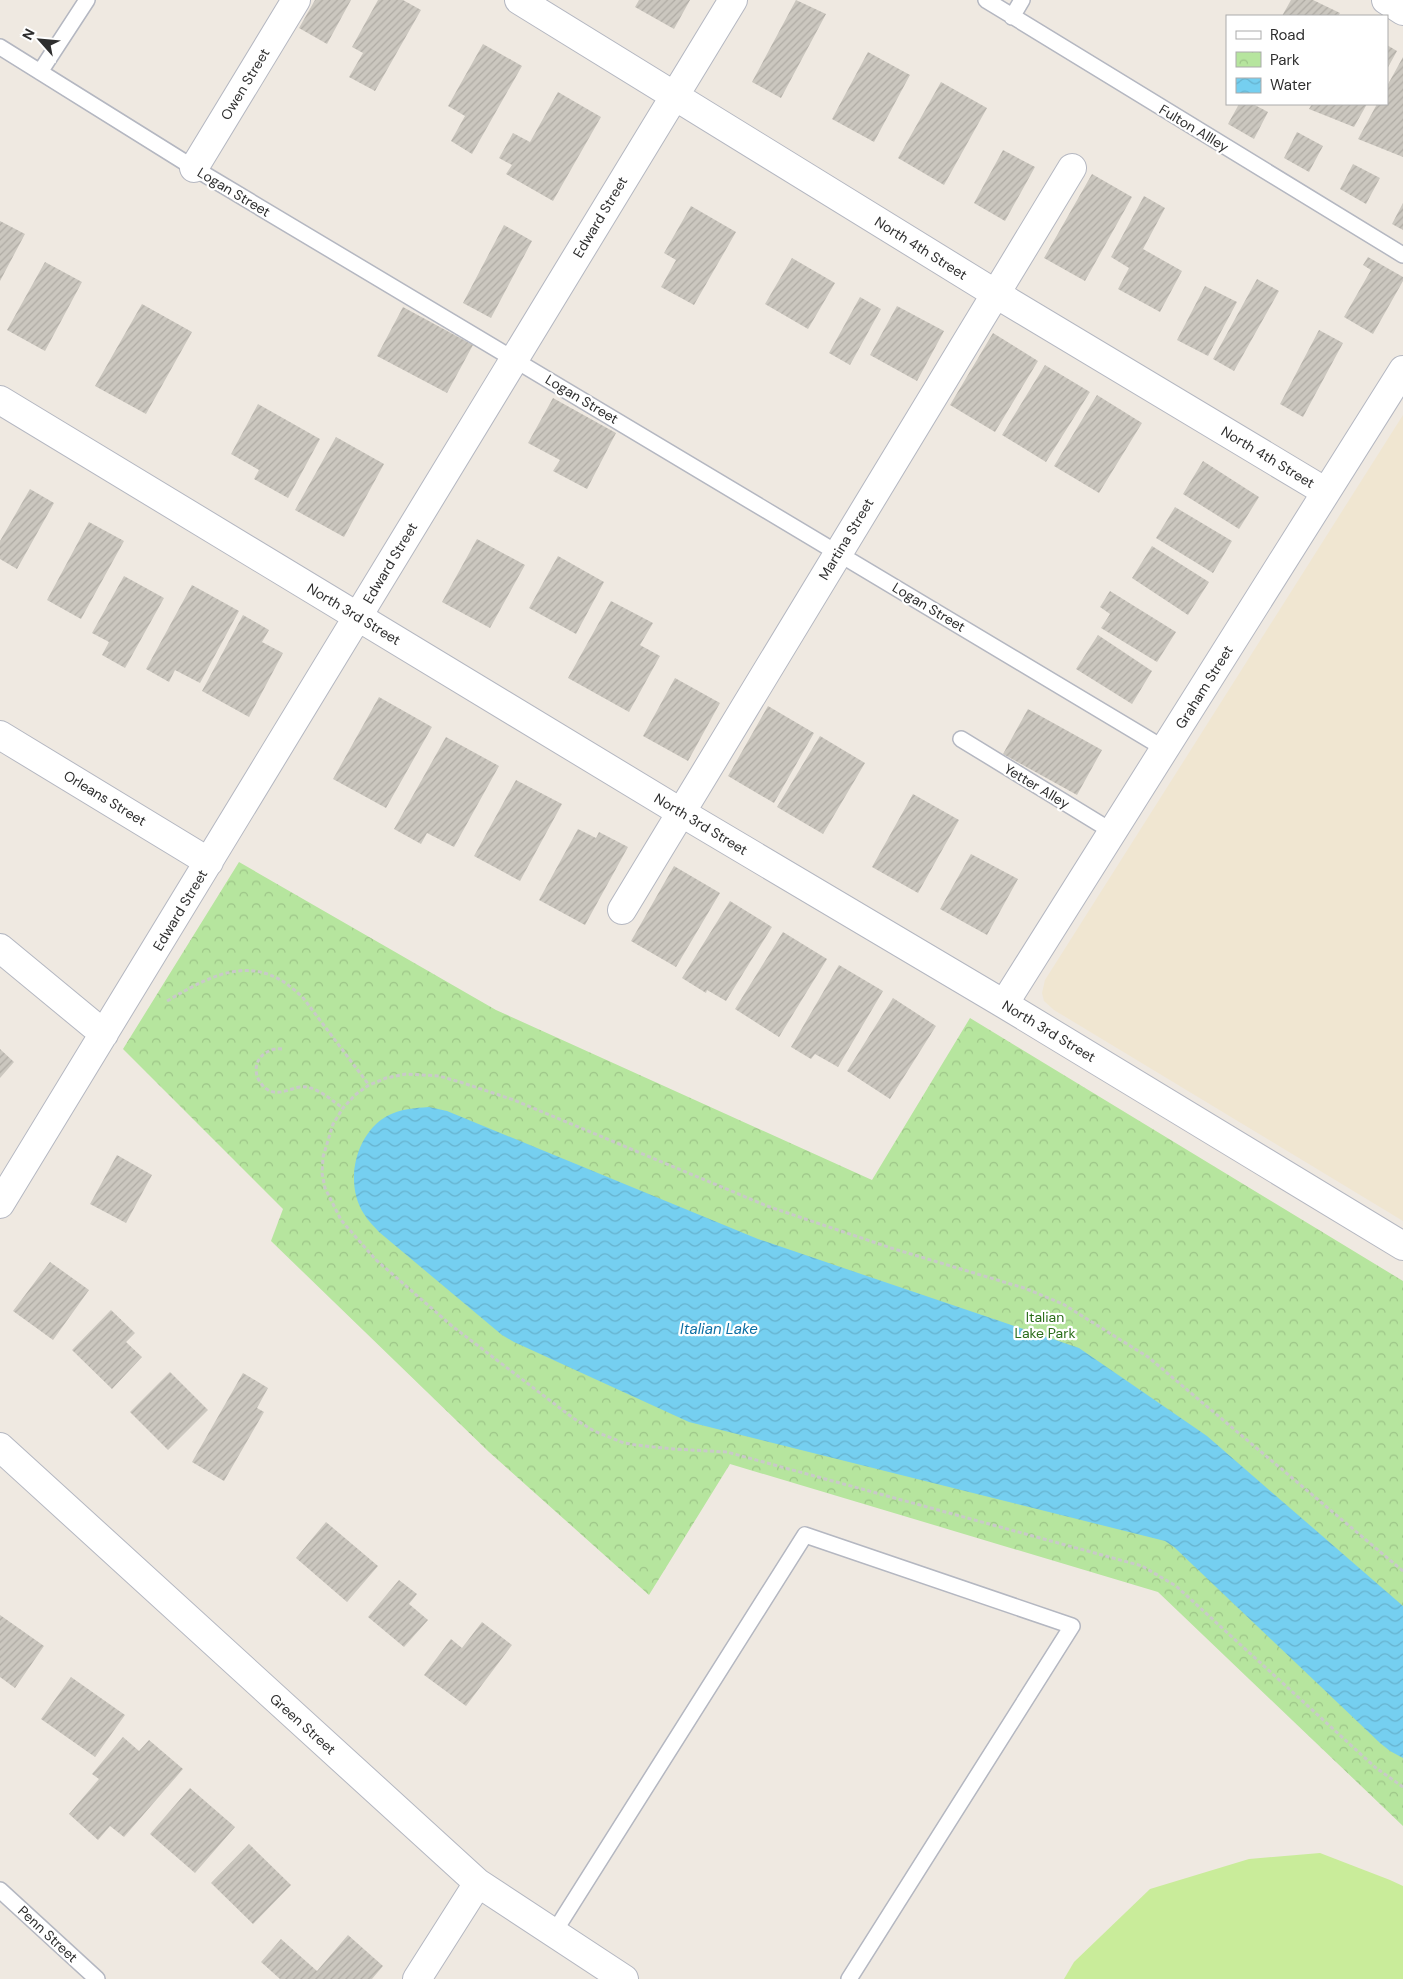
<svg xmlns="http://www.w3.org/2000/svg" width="1403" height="1979" font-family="'DM Sans',sans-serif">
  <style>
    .education { fill: #f0e6d1 }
    .park { fill: url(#park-crowns) }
    .pitch { fill: #c9ec9a }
    .water { fill: url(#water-waves) }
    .building { fill: url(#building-hatch) }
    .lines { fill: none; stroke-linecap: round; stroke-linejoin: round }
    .lane-casing { stroke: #b4b7c1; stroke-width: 18 }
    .street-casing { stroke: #b4b7c1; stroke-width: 30 }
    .path { stroke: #c9c9c9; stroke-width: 3; stroke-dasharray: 4 2.5; stroke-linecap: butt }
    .lane { stroke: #fff; stroke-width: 15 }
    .street { stroke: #fff; stroke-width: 28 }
    .labels { text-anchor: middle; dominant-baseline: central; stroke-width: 4.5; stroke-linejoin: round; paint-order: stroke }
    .street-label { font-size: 14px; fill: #2e2e2e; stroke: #fff }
    .park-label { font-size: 14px; fill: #2c6e1b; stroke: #fff }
    .water-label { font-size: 15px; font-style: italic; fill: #0d6fa3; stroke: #fff }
  </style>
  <defs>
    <pattern id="park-crowns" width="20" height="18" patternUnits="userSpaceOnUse" patternTransform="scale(1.25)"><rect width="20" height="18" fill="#b6e59e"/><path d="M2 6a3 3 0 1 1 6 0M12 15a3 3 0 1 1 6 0" fill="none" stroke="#9dc588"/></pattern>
    <pattern id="water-waves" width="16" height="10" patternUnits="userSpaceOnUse" patternTransform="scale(1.25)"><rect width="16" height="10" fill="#75cff0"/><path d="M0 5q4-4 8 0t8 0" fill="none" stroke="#66b2ce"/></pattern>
    <pattern id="building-hatch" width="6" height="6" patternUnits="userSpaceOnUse" patternTransform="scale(1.25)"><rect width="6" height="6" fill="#cbc7bf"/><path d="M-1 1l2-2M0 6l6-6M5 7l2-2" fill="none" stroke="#afaba4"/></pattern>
  </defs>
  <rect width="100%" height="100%" fill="#efe9e1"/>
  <path class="education" d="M1403 415V1221L1054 1010 1044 1001 1042 993 1045 980Z"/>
  <path class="park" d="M239 862 496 1010 872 1180 970 1018 1403 1281V1826L1158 1592 730 1464 649 1595 489 1452 271 1241 283 1209 123 1049Z"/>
  <path class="pitch" d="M1320 1853 1390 1880 1403 1886V1979H1064L1074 1962 1150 1889 1249 1859Z"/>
  <path class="water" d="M429 1107 447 1111 758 1239 1079 1348 1207 1436 1403 1606V1758L1390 1751 1380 1743 1174 1547 1165 1541 689 1422 514 1342 502 1335 379 1232C374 1226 368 1221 364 1214 344 1184 355 1134 387 1116 400 1109 415 1108 429 1107Z"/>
  <path class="building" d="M315 0H351L327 44 299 28Z
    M378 0H403L421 10 375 91 349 77 363 53 352 47Z
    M639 0H690L674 29 635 7Z
    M796 0 826 14 781 98 752 82Z
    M1291 0H1313L1340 13 1338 16H1282Z
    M483 44 522 66 472 154 451 141 465 116 448 106Z
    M1387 45 1397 51 1387 69Z
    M868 52 910 75 874 142 832 119Z
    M1403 57V157L1358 139 1377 104H1387V86Z
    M941 82 987 108 944 185 898 158Z
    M558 92 601 117 553 201 506 174 512 165 499 158 513 133 530 142Z
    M1239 104H1253L1268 112 1254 139 1228 124Z
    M1312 104H1367L1354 127 1309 109Z
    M1297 132 1323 146 1309 172 1284 158Z
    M1003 150 1035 167 1005 221 974 203Z
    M1353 164 1380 178 1366 204 1340 189Z
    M1092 174 1132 197 1085 281 1044 258Z
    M1144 196 1165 208 1143 249 1182 271 1160 312 1118 289 1129 268 1111 257Z
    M1403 203V230L1392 224Z
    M691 206 736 232 694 305 661 287 676 260 664 253Z
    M0 221 25 234 0 281Z
    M504 225 532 241 491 318 463 303Z
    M1368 257 1403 277V281L1373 334 1344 317 1371 270 1363 265Z
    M792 258 835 283 808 329 765 304Z
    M45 262 82 282 45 351 7 330Z
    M1257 279 1279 291 1234 371 1213 359Z
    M1205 286 1237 302 1208 356 1177 340Z
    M860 297 881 309 850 365 829 353Z
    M142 304 192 332 146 414 95 386Z
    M897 306 944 331 917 381 870 355Z
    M403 307 473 345 447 393 377 356Z
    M1319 330 1343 343 1303 417 1280 404Z
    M993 333 1038 361 995 432 950 405Z
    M1045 365 1090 392 1046 462 1002 435Z
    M1097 395 1142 423 1099 493 1054 466Z
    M553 398 616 433 587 489 553 471 560 460 528 443Z
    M258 404 320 439 288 498 254 479 259 470 231 454Z
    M336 437 384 464 344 537 295 510Z
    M1203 461 1259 497 1239 529 1183 494Z
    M30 489 54 503 17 569 0 559V541Z
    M1175 507 1232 541 1213 573 1156 538Z
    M89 522 124 541 81 619 47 600Z
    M477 539 525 565 490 628 442 602Z
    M1152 546 1209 582 1188 615 1132 578Z
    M558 556 604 582 576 634 529 608Z
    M124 576 164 598 125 668 102 655 109 642 92 633Z
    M192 585 239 611 200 683 175 670 169 682 146 669Z
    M1110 591 1176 632 1157 662 1101 628 1110 614 1100 607Z
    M611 601 653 623 640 645 660 656 629 712 568 678Z
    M243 615 269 630 262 642 283 653 249 717 202 691Z
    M1098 635 1152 671 1132 704 1076 669Z
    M675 678 720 703 688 761 643 736Z
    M379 697 432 727 386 808 333 779Z
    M768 706 814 733 774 803 728 776Z
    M1028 709 1102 750 1077 795 1003 754Z
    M820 736 865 763 823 834 777 807Z
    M446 737 499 766 454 847 427 833 421 844 394 829Z
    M516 780 562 804 520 881 474 856Z
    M913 794 959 820 918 893 872 867Z
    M578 829 596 838 599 832 628 847 585 925 539 900Z
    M971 854 1018 879 987 935 940 909Z
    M674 866 720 893 676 967 631 941Z
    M730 901 772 927 726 1001 707 990 706 993 682 978Z
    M783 932 827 959 779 1037 735 1009Z
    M839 965 883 991 838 1067 815 1054 811 1059 791 1047Z
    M893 998 936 1026 890 1099 847 1071Z
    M0 1049 14 1062 0 1078Z
    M117 1155 152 1175 126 1223 90 1204Z
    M50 1262 89 1290 53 1340 13 1311Z
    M111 1310 135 1333 126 1342 142 1357 112 1389 72 1350Z
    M170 1372 208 1410 168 1450 130 1412Z
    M243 1373 268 1388 257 1408 264 1412 224 1481 192 1462Z
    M326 1522 378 1566 347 1602 296 1558Z
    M399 1580 417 1594 409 1604 428 1620 404 1647 368 1617Z
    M0 1615 44 1646 15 1688 0 1677Z
    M482 1622 512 1645 466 1706 424 1675 451 1639 462 1648Z
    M71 1677 125 1715 95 1757 41 1719Z
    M123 1737 139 1751 149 1740 183 1769 124 1837 110 1826 98 1840 69 1814 99 1779 92 1774Z
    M190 1788 235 1827 195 1873 150 1834Z
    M249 1844 291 1885 253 1924 211 1883Z
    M348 1935 383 1966 372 1979H280L261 1962 281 1939 317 1971Z"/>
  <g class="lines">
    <defs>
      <path id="lane" d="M986 0 1403 255
        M1012 17 1022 0
        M0 47 194 168 1165 749
        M40 72 87 0
        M961 739 1113 832
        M0 1890 97 1979
        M553 1934 805 1535 1072 1626 849 1979"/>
      <path id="street" d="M519 0 996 294 1326 492
        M1386 0 1403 11
        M194 168 296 0
        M0 400 682 813 1004 1004 1403 1246
        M0 735 209 862
        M622 910 1072 168
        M0 948 104 1034
        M1004 1004 1403 370
        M0 1204 733 0
        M0 1447 478 1883 624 1979
        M417 1979 478 1883"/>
    </defs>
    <use href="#lane" class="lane-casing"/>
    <use href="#street" class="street-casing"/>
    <path class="path" d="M167 1001C216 972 258 951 304 999L369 1085
      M282 1049C263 1047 249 1065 260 1082 274 1103 291 1085 306 1087 320 1089 332 1101 343 1108
      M1403 1571 1148 1357 1063 1304 1024 1288 891 1248 767 1206 514 1100 460 1082 439 1076 406 1074 386 1078 369 1085 355 1095 343 1108 333 1124 323 1157 322 1173 325 1188 341 1220 375 1259 452 1326 573 1418 594 1431 624 1443 636 1445 673 1449 727 1452 1142 1566 1176 1586 1376 1768 1403 1787"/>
    <use href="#lane" class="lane"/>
    <use href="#street" class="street"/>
  </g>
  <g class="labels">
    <g class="street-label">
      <text transform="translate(245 84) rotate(-59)">Owen Street</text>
      <text transform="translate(1194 128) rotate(31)">Fulton Allley</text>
      <text transform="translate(234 192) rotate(31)">Logan Street</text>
      <text transform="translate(600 217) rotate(-59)">Edward Street</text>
      <text transform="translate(921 248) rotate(32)">North 4th Street</text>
      <text transform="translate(582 399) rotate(31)">Logan Street</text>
      <text transform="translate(1268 457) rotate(31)">North 4th Street</text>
      <text transform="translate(846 539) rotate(-59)">Martina Street</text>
      <text transform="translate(390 563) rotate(-59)">Edward Street</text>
      <text transform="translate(929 607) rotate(31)">Logan Street</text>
      <text transform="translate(354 614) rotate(31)">North 3rd Street</text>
      <text transform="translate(1204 687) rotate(-58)">Graham Street</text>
      <text transform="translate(1037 786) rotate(31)">Yetter Alley</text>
      <text transform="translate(105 798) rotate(31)">Orleans Street</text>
      <text transform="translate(701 824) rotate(31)">North 3rd Street</text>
      <text transform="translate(180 910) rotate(-59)">Edward Street</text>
      <text transform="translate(1049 1031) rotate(31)">North 3rd Street</text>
      <text transform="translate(303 1724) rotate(42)">Green Street</text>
      <text transform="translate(48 1934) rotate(43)">Penn Street</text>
    </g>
    <g class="park-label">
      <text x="1045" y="1317">Italian<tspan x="1045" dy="16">Lake Park</tspan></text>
    </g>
    <g class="water-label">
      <text x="719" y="1329">Italian Lake</text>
    </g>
  </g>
  <rect x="1226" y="15" width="162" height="90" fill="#ffffff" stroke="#ababab"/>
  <rect x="1236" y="31" width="25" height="8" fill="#ffffff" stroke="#ababab"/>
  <text x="1270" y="40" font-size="15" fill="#2e2e2e">Road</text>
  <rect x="1236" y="52" width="25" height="15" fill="url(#park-crowns)" stroke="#ababab"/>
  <text x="1270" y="65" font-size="15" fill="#2e2e2e">Park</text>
  <rect x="1236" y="78" width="25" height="15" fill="url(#water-waves)" stroke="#ababab"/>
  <text x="1270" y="90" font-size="15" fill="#2e2e2e">Water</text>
  <g transform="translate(40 40) rotate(297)" stroke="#ffffff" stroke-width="4" paint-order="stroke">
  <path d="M0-4L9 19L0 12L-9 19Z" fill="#2e2e2e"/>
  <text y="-8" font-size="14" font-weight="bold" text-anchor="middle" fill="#2e2e2e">N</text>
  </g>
</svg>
